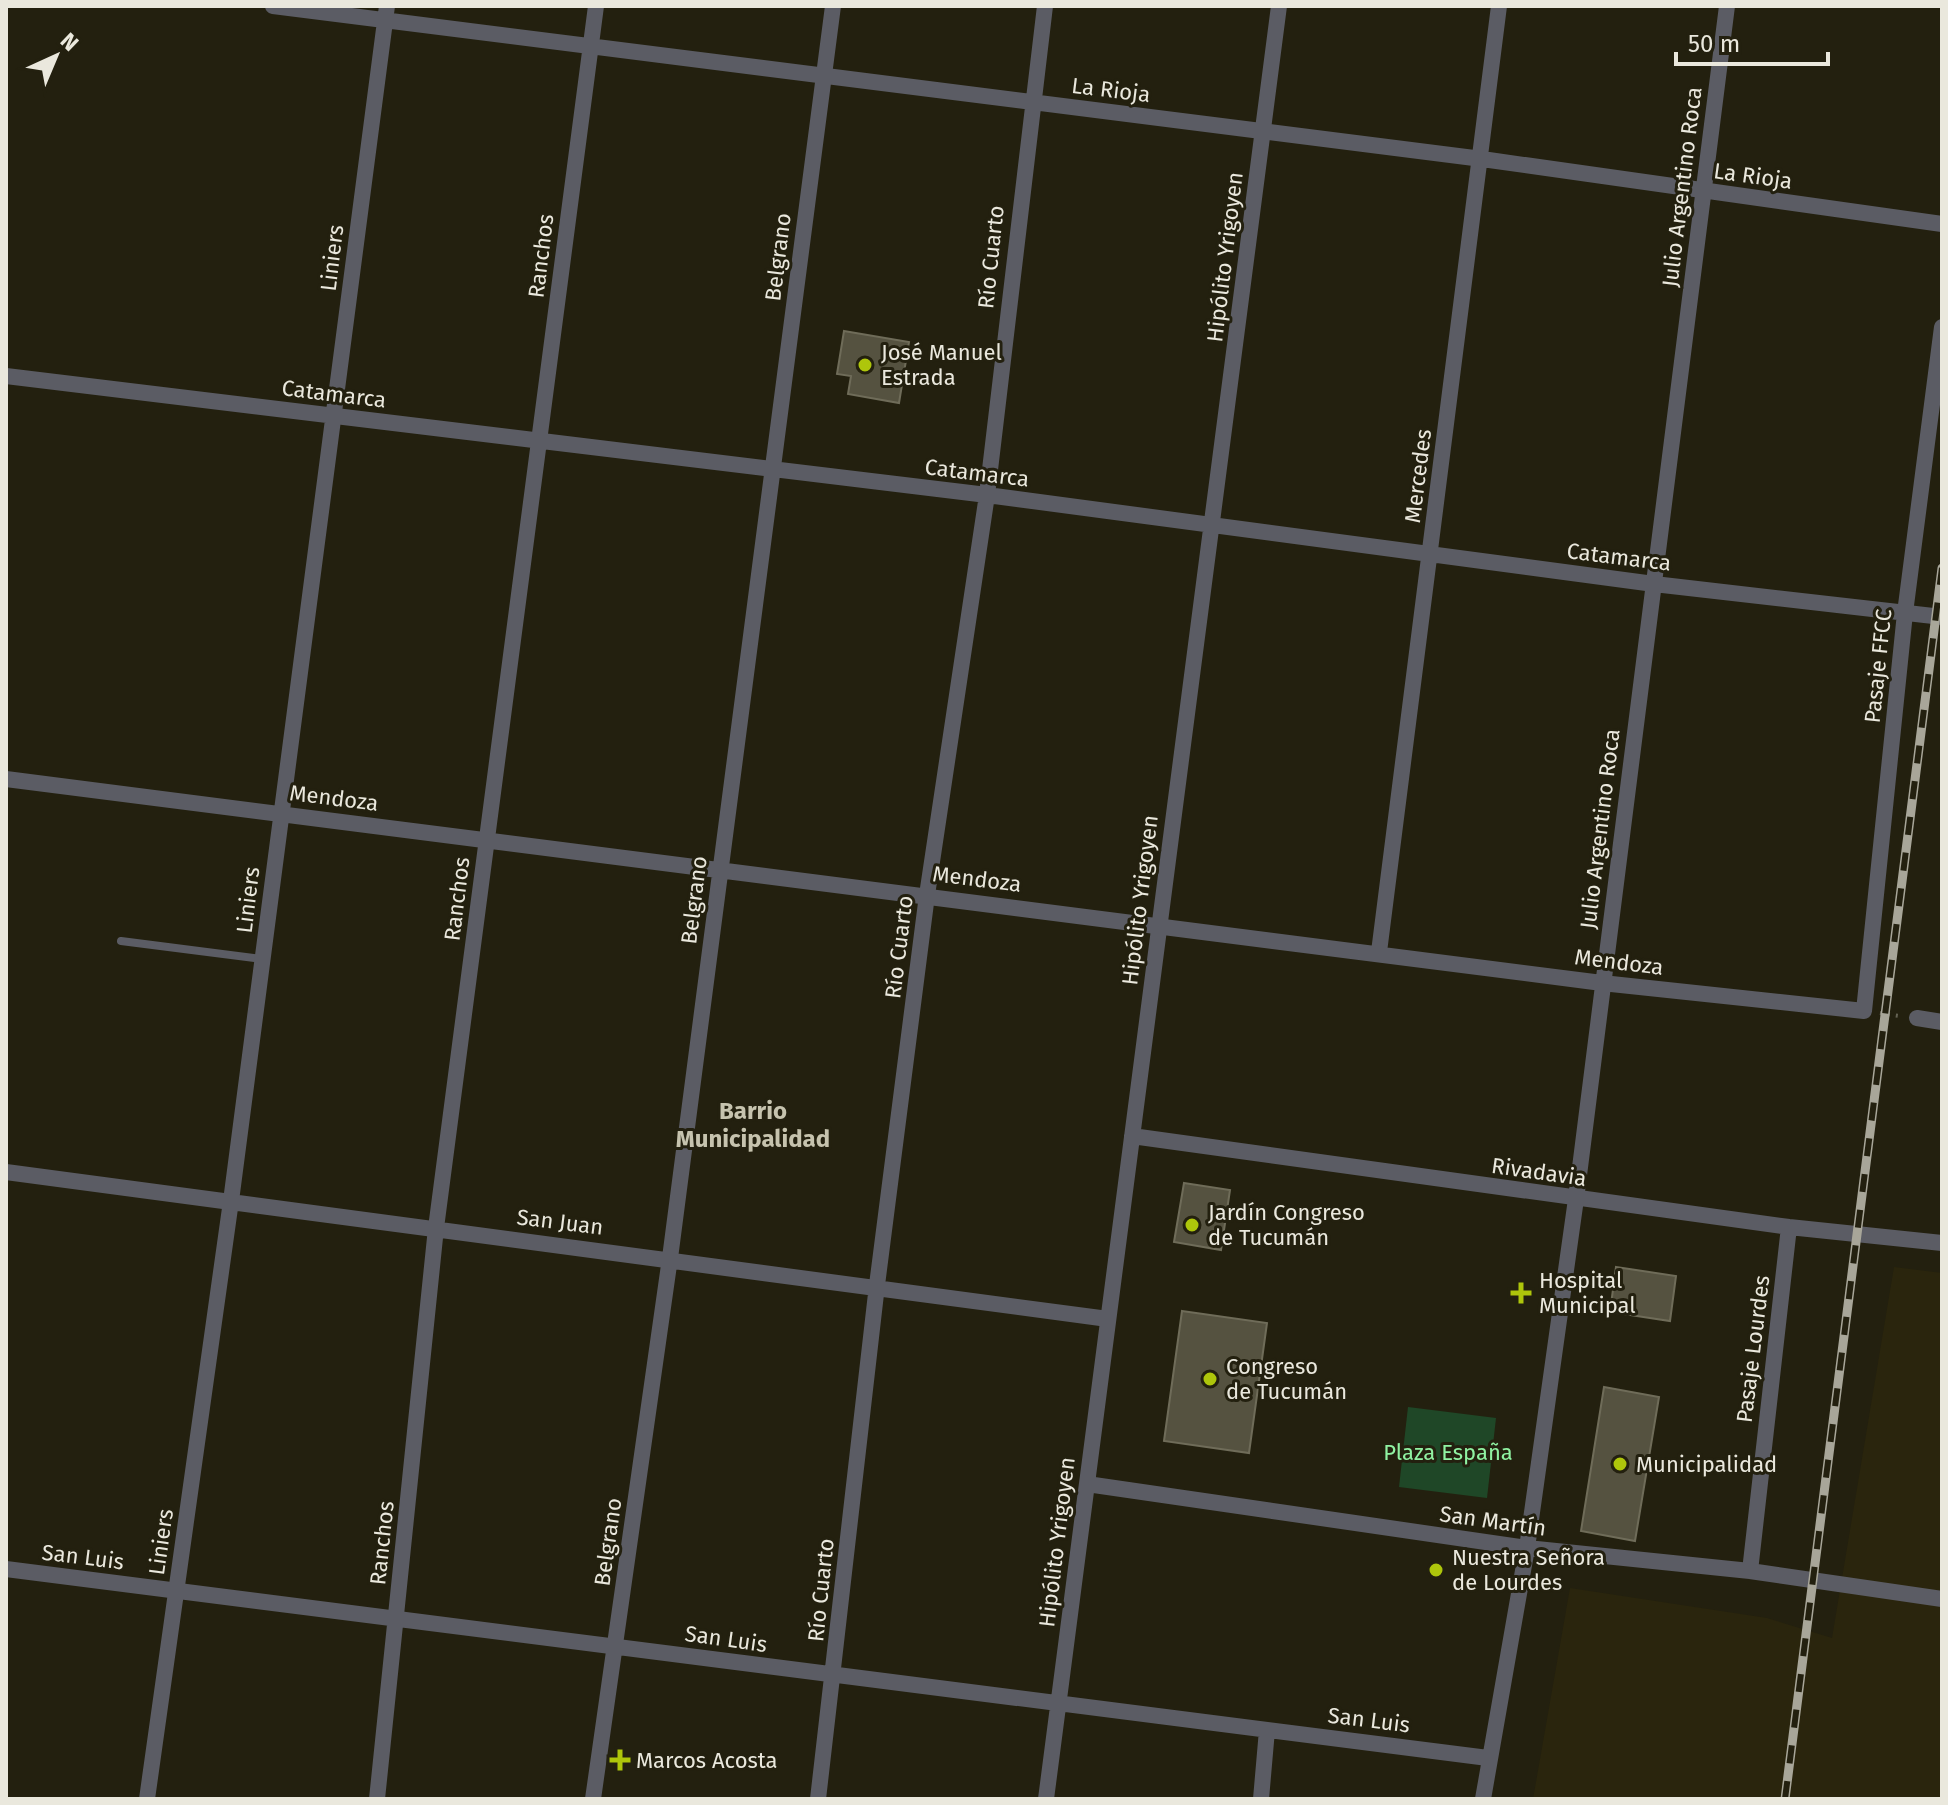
<svg xmlns="http://www.w3.org/2000/svg" width="1948" height="1805" font-family="'Fira Sans',sans-serif">
  <style>
    .built { fill: #2a250d }
    .green { fill: #1f4727 }
    .building { fill: #555240; stroke: #6f6c59; stroke-width: 2 }
    .lines { fill: none; stroke-linecap: round; stroke-linejoin: round }
    .path { stroke: #656354; stroke-width: 4; stroke-dasharray: 2 6; stroke-linecap: butt }
    .service { stroke: #5b5c64; stroke-width: 8 }
    .minor { stroke: #5b5c64; stroke-width: 16 }
    .rail-casing { stroke: #a8a699; stroke-width: 9 }
    .rail { stroke: #23200f; stroke-width: 6; stroke-dasharray: 18; stroke-linecap: butt }
    .poi-dot { fill: #aec60b; stroke: #23200f; stroke-width: 3 }
    .labels { text-anchor: middle; dominant-baseline: central; stroke-width: 6; stroke-linejoin: round; paint-order: stroke }
    .street-label { font-size: 22px; fill: #eae8dd; stroke: #23200f }
    .poi-label { font-size: 22px; fill: #eae8dd; stroke: #23200f; text-anchor: start }
    .park-label { font-size: 22px; fill: #90f2a2; stroke: #23200f }
    .neighbourhood-label { font-size: 24px; font-weight: bold; fill: #c6c3ae; stroke: #23200f }
  </style>
  <rect width="100%" height="100%" fill="#23200f"/>
  <path class="built" d="M1894 1267 1942 1273V1799H1533L1570 1588 1767 1618 1832 1638Z"/>
  <path class="green" d="M1408 1407 1496 1418 1487 1498 1399 1487Z"/>
  <path class="building" d="M844 331 909 342 899 403 848 394 851 376 837 374Z
    M1184 1183 1230 1190 1221 1250 1174 1242Z
    M1616 1267 1676 1276 1670 1321 1610 1312Z
    M1182 1311 1267 1323 1249 1453 1164 1441Z
    M1604 1387 1659 1397 1635 1541 1581 1531Z"/>
  <g class="lines">
    <path class="path" d="M1880 1013 1899 1016"/>
    <path class="service" d="M121 941 262 959"/>
    <path class="minor" d="M273 6 1482 159 1942 224
      M6 376 987 495 1654 584 1942 617
      M6 779 1602 983 1864 1011 1905 613 1942 327
      M1379 952 1499 6
      M1917 1018 1942 1022
      M1132 1136 1789 1227 1942 1243
      M6 1172 1108 1319
      M1087 1484 1527 1548 1750 1571 1942 1599
      M6 1569 1488 1758
      M1750 1571 1789 1227
      M147 1799 231 1201 387 6
      M377 1799 436 1228 596 6
      M593 1799 670 1258 833 6
      M818 1799 877 1285 927 895 987 495 1045 6
      M1046 1799 1279 6
      M1261 1799 1267 1730
      M1483 1799 1527 1548 1576 1199 1727 6"/>
    <defs>
      <path id="rail" d="M1785 1799 1942 568"/>
    </defs>
    <use href="#rail" class="rail-casing"/>
    <use href="#rail" class="rail"/>
  </g>
  <g class="poi-dot">
    <circle cx="865" cy="365" r="8"/>
    <circle cx="1192" cy="1225" r="8"/>
    <path d="M1517 1281h8v8h8v8h-8v8h-8v-8h-8v-8h8z"/>
    <circle cx="1210" cy="1379" r="8"/>
    <circle cx="1620" cy="1464" r="8"/>
    <circle cx="1436" cy="1570" r="8"/>
    <path d="M616 1748h8v8h8v8h-8v8h-8v-8h-8v-8h8z"/>
  </g>
  <g class="labels">
    <g class="street-label">
      <text transform="translate(1111 90) rotate(7)">La Rioja</text>
      <text transform="translate(1753 176) rotate(8)">La Rioja</text>
      <text transform="translate(1682 187) rotate(-83)">Julio Argentino Roca</text>
      <text transform="translate(541 256) rotate(-83)">Ranchos</text>
      <text transform="translate(778 257) rotate(-83)">Belgrano</text>
      <text transform="translate(991 257) rotate(-84)">Río Cuarto</text>
      <text transform="translate(1225 257) rotate(-83)">Hipólito Yrigoyen</text>
      <text transform="translate(332 258) rotate(-83)">Liniers</text>
      <text transform="translate(334 394) rotate(7)">Catamarca</text>
      <text transform="translate(977 473) rotate(7)">Catamarca</text>
      <text transform="translate(1418 476) rotate(-83)">Mercedes</text>
      <text transform="translate(1619 557) rotate(7)">Catamarca</text>
      <text transform="translate(1878 666) rotate(-84)">Pasaje FFCC</text>
      <text transform="translate(334 798) rotate(7)">Mendoza</text>
      <text transform="translate(1600 829) rotate(-83)">Julio Argentino Roca</text>
      <text transform="translate(977 879) rotate(7)">Mendoza</text>
      <text transform="translate(457 899) rotate(-83)">Ranchos</text>
      <text transform="translate(248 900) rotate(-83)">Liniers</text>
      <text transform="translate(694 900) rotate(-83)">Belgrano</text>
      <text transform="translate(1140 900) rotate(-83)">Hipólito Yrigoyen</text>
      <text transform="translate(899 947) rotate(-83)">Río Cuarto</text>
      <text transform="translate(1619 962) rotate(7)">Mendoza</text>
      <text transform="translate(1539 1172) rotate(8)">Rivadavia</text>
      <text transform="translate(560 1222) rotate(7)">San Juan</text>
      <text transform="translate(1753 1349) rotate(-83)">Pasaje Lourdes</text>
      <text transform="translate(1493 1521) rotate(8)">San Martín</text>
      <text transform="translate(161 1542) rotate(-82)">Liniers</text>
      <text transform="translate(608 1542) rotate(-82)">Belgrano</text>
      <text transform="translate(1057 1542) rotate(-83)">Hipólito Yrigoyen</text>
      <text transform="translate(382 1543) rotate(-84)">Ranchos</text>
      <text transform="translate(83 1557) rotate(7)">San Luis</text>
      <text transform="translate(821 1590) rotate(-84)">Río Cuarto</text>
      <text transform="translate(726 1639) rotate(8)">San Luis</text>
      <text transform="translate(1369 1720) rotate(7)">San Luis</text>
    </g>
    <g class="poi-label">
      <text x="881" y="352">José Manuel<tspan x="881" dy="25">Estrada</tspan></text>
      <text x="1208" y="1212">Jardín Congreso<tspan x="1208" dy="25">de Tucumán</tspan></text>
      <text x="1539" y="1280">Hospital<tspan x="1539" dy="25">Municipal</tspan></text>
      <text x="1226" y="1366">Congreso<tspan x="1226" dy="25">de Tucumán</tspan></text>
      <text x="1636" y="1464">Municipalidad</text>
      <text x="1452" y="1557">Nuestra Señora<tspan x="1452" dy="25">de Lourdes</tspan></text>
      <text x="636" y="1760">Marcos Acosta</text>
    </g>
    <g class="park-label">
      <text x="1448" y="1452">Plaza España</text>
    </g>
    <g class="neighbourhood-label">
      <text x="753" y="1111">Barrio<tspan x="753" dy="28">Municipalidad</tspan></text>
    </g>
  </g>
  <rect width="1948" height="1805" fill="none" stroke="#eae8dd" stroke-width="16"/>
  <g transform="translate(56 56) rotate(44)" stroke="#23200f" stroke-width="6" paint-order="stroke">
  <path d="M0-6L14 30L0 20L-14 30Z" fill="#eae8dd"/>
  <text y="-12" font-size="22" font-weight="bold" text-anchor="middle" fill="#eae8dd">N</text>
  </g>
  <path d="M1676 52v12h152v-12" fill="none" stroke="#eae8dd" stroke-width="4"/>
  <text x="1688" y="52" font-size="24" fill="#eae8dd" stroke="#23200f" stroke-width="6" paint-order="stroke">50 m</text>
</svg>
